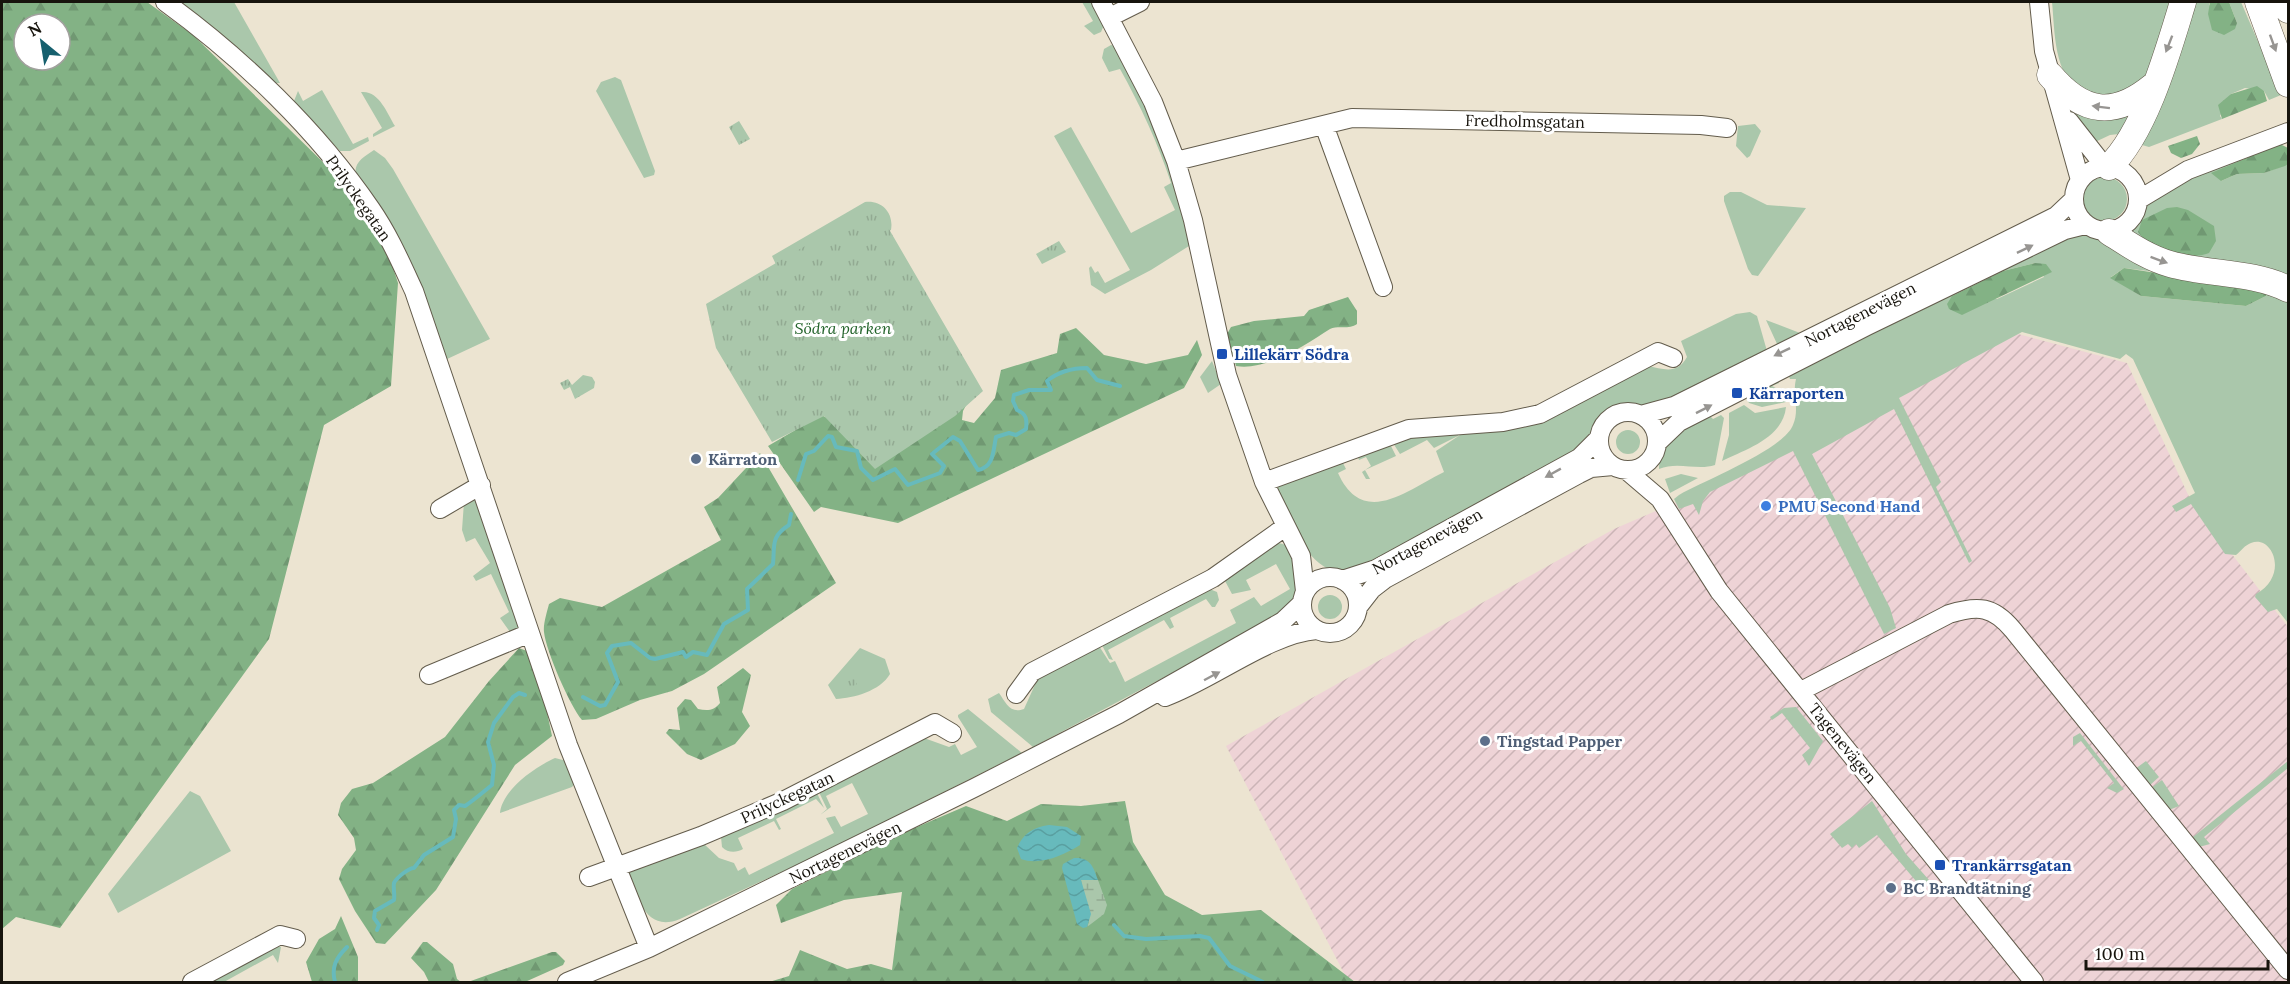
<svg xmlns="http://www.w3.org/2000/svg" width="2290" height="984" font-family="Lora,serif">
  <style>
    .industrial { fill: url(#industrial-furrows) }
    .grass { fill: #aac7ab; fill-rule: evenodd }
    .forest { fill: url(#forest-firs); fill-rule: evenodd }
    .wetland { fill: url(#wetland-marsh) }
    .park { fill: url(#park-tufts) }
    .water { fill: url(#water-waves) }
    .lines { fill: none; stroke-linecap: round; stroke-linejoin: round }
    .stream { stroke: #67babc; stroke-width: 4 }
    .minor-casing { stroke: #635c4c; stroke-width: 20 }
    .highway-casing { stroke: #635c4c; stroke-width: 27 }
    .minor { stroke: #fff; stroke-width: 18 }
    .highway { stroke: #fff; stroke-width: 26 }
    .oneway { fill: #979592 }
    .transit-dot { fill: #1a4fb4; stroke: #fff; stroke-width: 2 }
    .service-dot { fill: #5c6f8a; stroke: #fff; stroke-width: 2 }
    .shop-dot { fill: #3f7fe0; stroke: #fff; stroke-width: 2 }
    .labels { text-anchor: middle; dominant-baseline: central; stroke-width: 6; stroke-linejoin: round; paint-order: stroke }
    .street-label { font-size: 16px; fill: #17140d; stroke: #fff }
    .park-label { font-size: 16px; font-style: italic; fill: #22632a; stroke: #fff }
    .transit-label { font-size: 16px; font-weight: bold; fill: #164399; stroke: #fff; text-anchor: start }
    .service-label { font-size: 16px; font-weight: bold; fill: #4e5e75; stroke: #fff; text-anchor: start }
    .shop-label { font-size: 16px; font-weight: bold; fill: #366cbe; stroke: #fff; text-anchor: start }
  </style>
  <defs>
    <pattern id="industrial-furrows" width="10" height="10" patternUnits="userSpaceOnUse" patternTransform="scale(1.5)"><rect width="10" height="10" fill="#eed3d6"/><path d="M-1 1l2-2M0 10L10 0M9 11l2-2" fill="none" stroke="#cbb4b6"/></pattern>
    <pattern id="forest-firs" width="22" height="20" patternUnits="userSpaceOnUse" patternTransform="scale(1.5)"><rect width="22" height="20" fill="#83b285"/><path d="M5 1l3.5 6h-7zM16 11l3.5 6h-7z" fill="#709872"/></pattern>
    <pattern id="wetland-marsh" width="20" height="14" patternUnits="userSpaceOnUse" patternTransform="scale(1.5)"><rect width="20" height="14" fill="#aac7ab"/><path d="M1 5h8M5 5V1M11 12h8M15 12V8" fill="none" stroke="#92aa92"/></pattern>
    <pattern id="park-tufts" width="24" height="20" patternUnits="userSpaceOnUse" patternTransform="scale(1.5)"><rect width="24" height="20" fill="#aac7ab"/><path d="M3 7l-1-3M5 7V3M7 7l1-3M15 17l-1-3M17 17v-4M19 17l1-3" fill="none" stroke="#92aa92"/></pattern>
    <pattern id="water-waves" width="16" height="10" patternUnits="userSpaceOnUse" patternTransform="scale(1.5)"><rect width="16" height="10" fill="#67babc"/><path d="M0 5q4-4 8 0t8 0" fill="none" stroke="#599fa0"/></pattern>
  </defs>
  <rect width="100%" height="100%" fill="#ece4d1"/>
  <path class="industrial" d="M2018 334 2127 363 2191 501 2288 627V982H1367L1347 979 1226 746 1614 529 1686 498Z"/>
  <path class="grass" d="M179 2H234L280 83H274Z
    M1082 2H1091L1104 25 1101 32 1094 35 1084 26 1093 21Z
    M2052 2H2173L2145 80 2105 100C2099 98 2089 97 2083 93 2053 76 2055 31 2052 2Z
    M2191 2H2210L2209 5 2237 23 2229 2H2241L2281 95 2269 100 2264 91 2245 88 2231 94 2220 116 2222 119 2149 147 2135 143Z
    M1111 45 1115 46C1146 106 1182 178 1189 246L1151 270 1105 294 1091 285 1089 268 1091 266 1095 273 1098 271 1105 283 1130 270 1054 136 1071 127 1131 233 1175 210 1164 187 1171 183C1158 143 1140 105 1120 69L1109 72 1102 58 1104 49Z
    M615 77 621 80 655 171 654 175 644 178 596 91 601 82Z
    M322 90 353 144 368 137 369 141 350 151H340L297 107 294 101 298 91 303 101Z
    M361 92C379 90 387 113 395 126L373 137V134L382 128Z
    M2066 102 2138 107 2119 134 2110 135 2093 143 2071 115Z
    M1755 124 1761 131 1750 156 1747 158 1736 146 1738 126Z
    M374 150 385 158 393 169 490 339 445 360 356 176C353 162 364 157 374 150Z
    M2244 157 2221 181 2237 174 2264 173 2288 164V280L2182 261 2128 229 2146 206 2185 179Z
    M2083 199a22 22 0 1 1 44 0a22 22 0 1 1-44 0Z
    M1730 192H1741L1767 205 1806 208 1758 276 1752 275 1748 269 1724 201V196Z
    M865 202C882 200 894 213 891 230L786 286 772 256Z
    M2072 234 2098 236 2188 276 2124 268 2111 277 2141 296 2246 306 2266 296 2268 290 2288 299V623L2277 609 2268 612 2255 597 2256 594C2290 575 2272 534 2251 543 2245 545 2241 551 2236 555L2225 554 2191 504 2176 512 2172 506 2195 493 2133 359 2126 354 2120 359 2022 332 1899 398 1941 482 1936 487 1972 561 1969 563 1894 409 1812 454 1890 608 1896 628 1884 634 1793 451 1710 492 1703 501 1699 515 1693 504 1679 509 1674 499 1679 495C1705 480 1783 450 1793 425 1800 409 1792 395 1796 379H1790L1788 374ZM2035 263 2044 277 1997 299 1952 296 2003 271Z
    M1750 312 1757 316 1767 351 1663 406 1638 409 1624 408 1612 411 1602 419 1581 448 1346 575C1304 568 1291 522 1277 488L1280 485 1343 463 1346 469 1338 473C1363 528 1406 491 1444 472L1436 451 1463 433 1647 366C1664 369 1677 375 1687 357L1681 341 1736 314Z
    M1766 320 1800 333 1778 346Z
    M1212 361 1221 384 1208 393 1200 377Z
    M1778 380 1779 383 1772 386 1783 392 1786 402 1762 407 1749 403 1745 396Z
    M1744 405 1755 413 1786 407C1783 438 1746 449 1722 461L1729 435V413Z
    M1709 415 1713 419 1721 415 1724 418 1715 465C1697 471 1678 461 1659 469 1659 438 1685 429 1709 415Z
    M1616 442a12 12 0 1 1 24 0a12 12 0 1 1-24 0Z
    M1460 432 1458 436 1434 448 1427 440 1400 454 1393 443 1410 437Z
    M1390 444 1396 456 1365 470 1370 479H1366L1362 472 1371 466 1366 457 1359 460 1358 457Z
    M1681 474 1698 478 1670 493 1665 479Z
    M476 497 520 629 510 632 500 618 509 612 491 574 476 581 473 576 490 563 475 538 466 542 462 530 464 502Z
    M1275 542 1286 545C1298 565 1304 586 1292 609L1033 747 991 712 988 699 999 693C1006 703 1010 714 1024 709L1038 678 1099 646 1110 663 1115 661 1125 682 1236 623 1230 610 1254 597 1261 606 1290 589 1276 564 1246 580 1251 590 1232 594 1224 579Z
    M1207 588 1217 592 1219 600 1215 607H1212L1206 599 1170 618 1174 627 1170 629 1164 620 1108 650 1113 660 1109 659 1102 645Z
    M1318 607a12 12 0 1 1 24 0a12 12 0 1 1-24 0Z
    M860 648 885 659 890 674C880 691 854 698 836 699L828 685Z
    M1796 707 1823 741 1809 766 1802 755 1810 748 1782 713 1772 720 1770 717 1784 708Z
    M968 709 1022 753 816 856 680 919C645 933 638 897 627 872L704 844 719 858 734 863 738 871 745 867 749 875 834 833 826 818 835 816 841 827 868 814 852 783 826 796 831 807 820 815 827 809 818 790 924 738 949 747 955 744 961 755 977 747 958 717V715Z
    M2080 733 2122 787 2124 789 2117 793 2107 788 2114 783 2081 741 2073 746V737Z
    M555 758 567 761 575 783 572 787 500 813C502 790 535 767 555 758Z
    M2146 761 2159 777 2149 786 2135 769Z
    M2288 761V768L2204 837 2210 844 2199 847 2193 837Z
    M2162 780 2179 806 2169 810 2151 788Z
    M190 791 200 796 231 851 118 913 108 894Z
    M816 791 824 808 816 799 776 819 781 829 779 830 774 821 738 838 743 849C736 853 728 853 722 847L721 837Z
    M1872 801 1906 854 1929 880 1921 887 1877 835 1859 848 1856 844 1852 848 1848 844 1842 848 1830 834Z
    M277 946 281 947 278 963 273 955 224 982H206Z"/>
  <path class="forest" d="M2 2H147L193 35 330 169 379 225 398 283 391 386 324 425 269 639 60 928 16 917 2 929ZM24 24H60V60H24Z
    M2210 2H2229L2237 23 2235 29 2224 35 2212 30 2208 14Z
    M2257 86 2264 91 2267 101 2222 119 2218 105 2231 94Z
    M2197 136 2200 144 2192 154 2181 158 2171 153 2168 146Z
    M2280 144 2288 148V164L2285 166 2264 173 2237 174 2221 181 2211 173Z
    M2177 207 2188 210 2214 226 2216 241 2209 253C2186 262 2153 253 2138 232L2142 220 2167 208Z
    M2035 263 2046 264 2052 272 1962 315 1949 309 1947 304 1952 296 2003 271Z
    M2124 268 2268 290 2266 296 2246 306 2141 296 2110 278Z
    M1348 297 1357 311V324C1349 330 1338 325 1330 329 1305 345 1267 371 1236 366L1227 334 1231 327 1254 321 1304 316 1309 310Z
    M1076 328 1104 355 1146 364 1188 355 1197 340 1202 355 1184 388 898 523 821 507 814 512 768 446 821 415 832 420 975 388 963 411 962 420 974 423 995 398 1001 370 1057 353 1060 334Z
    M760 453 836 583 704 674 672 691 640 700 596 719 582 720C570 706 546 651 544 632 543 624 547 612 549 604L560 598 602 607 721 540 704 507 718 498Z
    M519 648 527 651 544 698 552 736 515 765 436 890 385 944 376 943 355 911 339 879 342 869 356 850 354 838 338 815 341 803 352 789 373 783 445 737 489 681Z
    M743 668 751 675 742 712 750 726 735 744 701 760 687 754 666 733 669 729 680 730 677 708 685 699 691 700 698 709C707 711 714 711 720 703L717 687Z
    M1125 801 1133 842 1165 895 1202 915 1261 910 1355 982H769L789 976 800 950 847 969 871 964 892 970 902 892 844 900 781 923 776 905 792 889 903 833 966 806 1007 821 1041 804 1081 806Z
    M341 916 358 957V982H295H312L306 962 319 939 335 929Z
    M423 942H427L453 964 457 979 461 982H429L424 972 411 958Z
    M552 952H556L565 961 563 965 525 982H468Z"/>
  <path class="wetland" d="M1085 878 1098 880 1107 905 1104 914 1087 927 1089 922 1081 880Z"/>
  <path class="park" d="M739 121 750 139 739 145 729 127Z
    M875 205 983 391 955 416 875 469 824 416 772 442 716 348 706 304Z
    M1059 241 1066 252 1042 264 1036 254Z
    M583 375 592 377 595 382 594 388 575 399 570 387 564 390 560 383 568 379 572 385Z
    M851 673 857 684 839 696 833 685Z"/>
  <path class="water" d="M1049 825 1067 827 1081 836 1080 845C1064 855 1040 866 1021 859L1017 848C1023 834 1033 827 1049 825Z
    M1074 858C1090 857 1093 866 1098 880H1081L1091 914 1087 927 1083 928 1077 924 1062 868 1063 864Z"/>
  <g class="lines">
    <path class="stream" d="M798 480 806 454 814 451 828 436 832 437 836 447 857 451 861 468 873 480 895 469 908 485 940 473 944 466 932 454 953 437 960 441 978 470C994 467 993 451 996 437L1009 433 1016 435 1026 429C1027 420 1027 414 1017 410L1013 401 1014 395 1029 390H1051L1047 381C1058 372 1073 368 1087 368L1097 380 1120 386
      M583 697 600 706 605 705 618 682 607 653 612 646 631 643 650 658 655 659 683 652 686 657 693 652 707 655 724 624 748 610 747 589 773 564C775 546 770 537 789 525L791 514
      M1114 925 1124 936 1146 939 1200 936 1209 938 1230 966 1263 982
      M377 930 379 925 374 918 375 911 394 900C395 894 393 888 394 883 397 877 409 868 414 868L424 855 453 837 456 819 454 810 459 805 465 806C474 800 483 792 492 785L494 765 488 742 494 723 513 697 519 693 525 695
      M335 982C331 967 336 958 347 947"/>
    <defs>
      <path id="minor" d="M165 2C242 58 317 130 371 209 389 235 401 263 414 291L568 745 649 948
        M1101 2 1153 102 1176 161 1193 220 1227 375 1264 482 1301 556 1305 591
        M2039 2 2044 51 2080 180
        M1110 17 1140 2
        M2069 121 2105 167
        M1324 125 1383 287
        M1176 161 1352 118 1701 125 1727 128
        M2074 199a32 32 0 1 1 64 0a32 32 0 1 1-64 0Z
        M2138 200 2188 170 2288 132
        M1599 441a29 29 0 1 1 58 0a29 29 0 1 1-58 0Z
        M1641 415 1674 406 2056 216 2073 200
        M1657 443 1679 422 1867 326 2065 230 2085 225
        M1626 470 1660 499 1719 591 2034 982
        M1264 482 1409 429 1503 422 1540 414 1658 352 1673 358
        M440 509 481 485
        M1302 605a28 28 0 1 1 56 0a28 28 0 1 1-56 0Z
        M1342 580 1376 569 1579 458 1599 438
        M1358 607 1372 589 1385 579 1579 474 1591 468 1613 466
        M429 675 530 633
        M1801 691 1949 614C1978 605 1993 606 2013 630L2288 970
        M1016 694 1032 672 1213 578 1285 527
        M1165 697C1212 680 1271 633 1317 630
        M589 877 701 836 783 801 935 723 952 733
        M192 982 280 935 296 939
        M567 982 649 948 974 788 1119 714 1283 621 1302 603"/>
      <path id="highway" d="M2258 2 2288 84
        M2285 2 2288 10
        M2050 75C2083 114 2114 118 2153 86
        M2109 167C2146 131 2168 51 2183 2
        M2109 232C2128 244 2148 258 2170 264 2209 275 2251 271 2288 289"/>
    </defs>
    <use href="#minor" class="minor-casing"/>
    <use href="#highway" class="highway-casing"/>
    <use href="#minor" class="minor"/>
    <use href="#highway" class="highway"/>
  </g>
  <defs><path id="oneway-solid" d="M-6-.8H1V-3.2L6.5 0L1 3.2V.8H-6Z" transform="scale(1.5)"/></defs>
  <g class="oneway">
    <use href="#oneway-solid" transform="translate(2273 43) rotate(70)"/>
    <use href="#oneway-solid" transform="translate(2169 44) rotate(111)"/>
    <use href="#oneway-solid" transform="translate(2101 107) rotate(-173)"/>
    <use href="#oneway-solid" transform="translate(2025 249) rotate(-26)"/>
    <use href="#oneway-solid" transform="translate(2159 260) rotate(20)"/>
    <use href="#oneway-solid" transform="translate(1782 352) rotate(154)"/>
    <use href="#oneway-solid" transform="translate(1704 409) rotate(-27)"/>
    <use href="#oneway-solid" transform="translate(1553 473) rotate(151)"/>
    <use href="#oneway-solid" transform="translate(1212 676) rotate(-28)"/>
  </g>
  <g class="transit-dot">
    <rect x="1216" y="348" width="12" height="12" rx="3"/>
    <rect x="1731" y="387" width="12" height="12" rx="3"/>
    <rect x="1934" y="859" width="12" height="12" rx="3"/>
  </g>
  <g class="service-dot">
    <circle cx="696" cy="459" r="6"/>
    <circle cx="1485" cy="741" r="6"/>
    <circle cx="1891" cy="888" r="6"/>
  </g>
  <circle class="shop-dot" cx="1766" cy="506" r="6"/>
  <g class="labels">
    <g class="street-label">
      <text transform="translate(1525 121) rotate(1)">Fredholmsgatan</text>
      <text transform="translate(359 198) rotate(55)">Prilyckegatan</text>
      <text transform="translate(1860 314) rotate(-27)">Nortagenevägen</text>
      <text transform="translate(1427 541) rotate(-28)">Nortagenevägen</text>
      <text transform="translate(1843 743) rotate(51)">Tagenevägen</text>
      <text transform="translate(787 797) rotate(-25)">Prilyckegatan</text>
      <text transform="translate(845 852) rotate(-26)">Nortagenevägen</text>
    </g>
    <g class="park-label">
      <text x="843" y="328">Södra parken</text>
    </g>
    <g class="transit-label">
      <text x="1234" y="354">Lillekärr Södra</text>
      <text x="1749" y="393">Kärraporten</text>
      <text x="1952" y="865">Trankärrsgatan</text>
    </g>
    <g class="service-label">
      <text x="708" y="459">Kärraton</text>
      <text x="1497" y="741">Tingstad Papper</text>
      <text x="1903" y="888">BC Brandtätning</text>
    </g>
    <g class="shop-label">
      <text x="1778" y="506">PMU Second Hand</text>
    </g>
  </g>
  <rect width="2290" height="984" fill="none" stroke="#17140d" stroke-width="6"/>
  <g transform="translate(42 42) rotate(330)"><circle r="28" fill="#ffffff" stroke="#a2a19e" stroke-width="1.5"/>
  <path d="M0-4.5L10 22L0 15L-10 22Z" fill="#16606e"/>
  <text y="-9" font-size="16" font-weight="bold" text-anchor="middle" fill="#17140d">N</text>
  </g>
  <path d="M2086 960v9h182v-9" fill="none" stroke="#17140d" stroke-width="3"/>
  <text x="2095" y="960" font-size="18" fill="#17140d" stroke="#ffffff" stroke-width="4.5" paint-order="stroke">100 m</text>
</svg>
